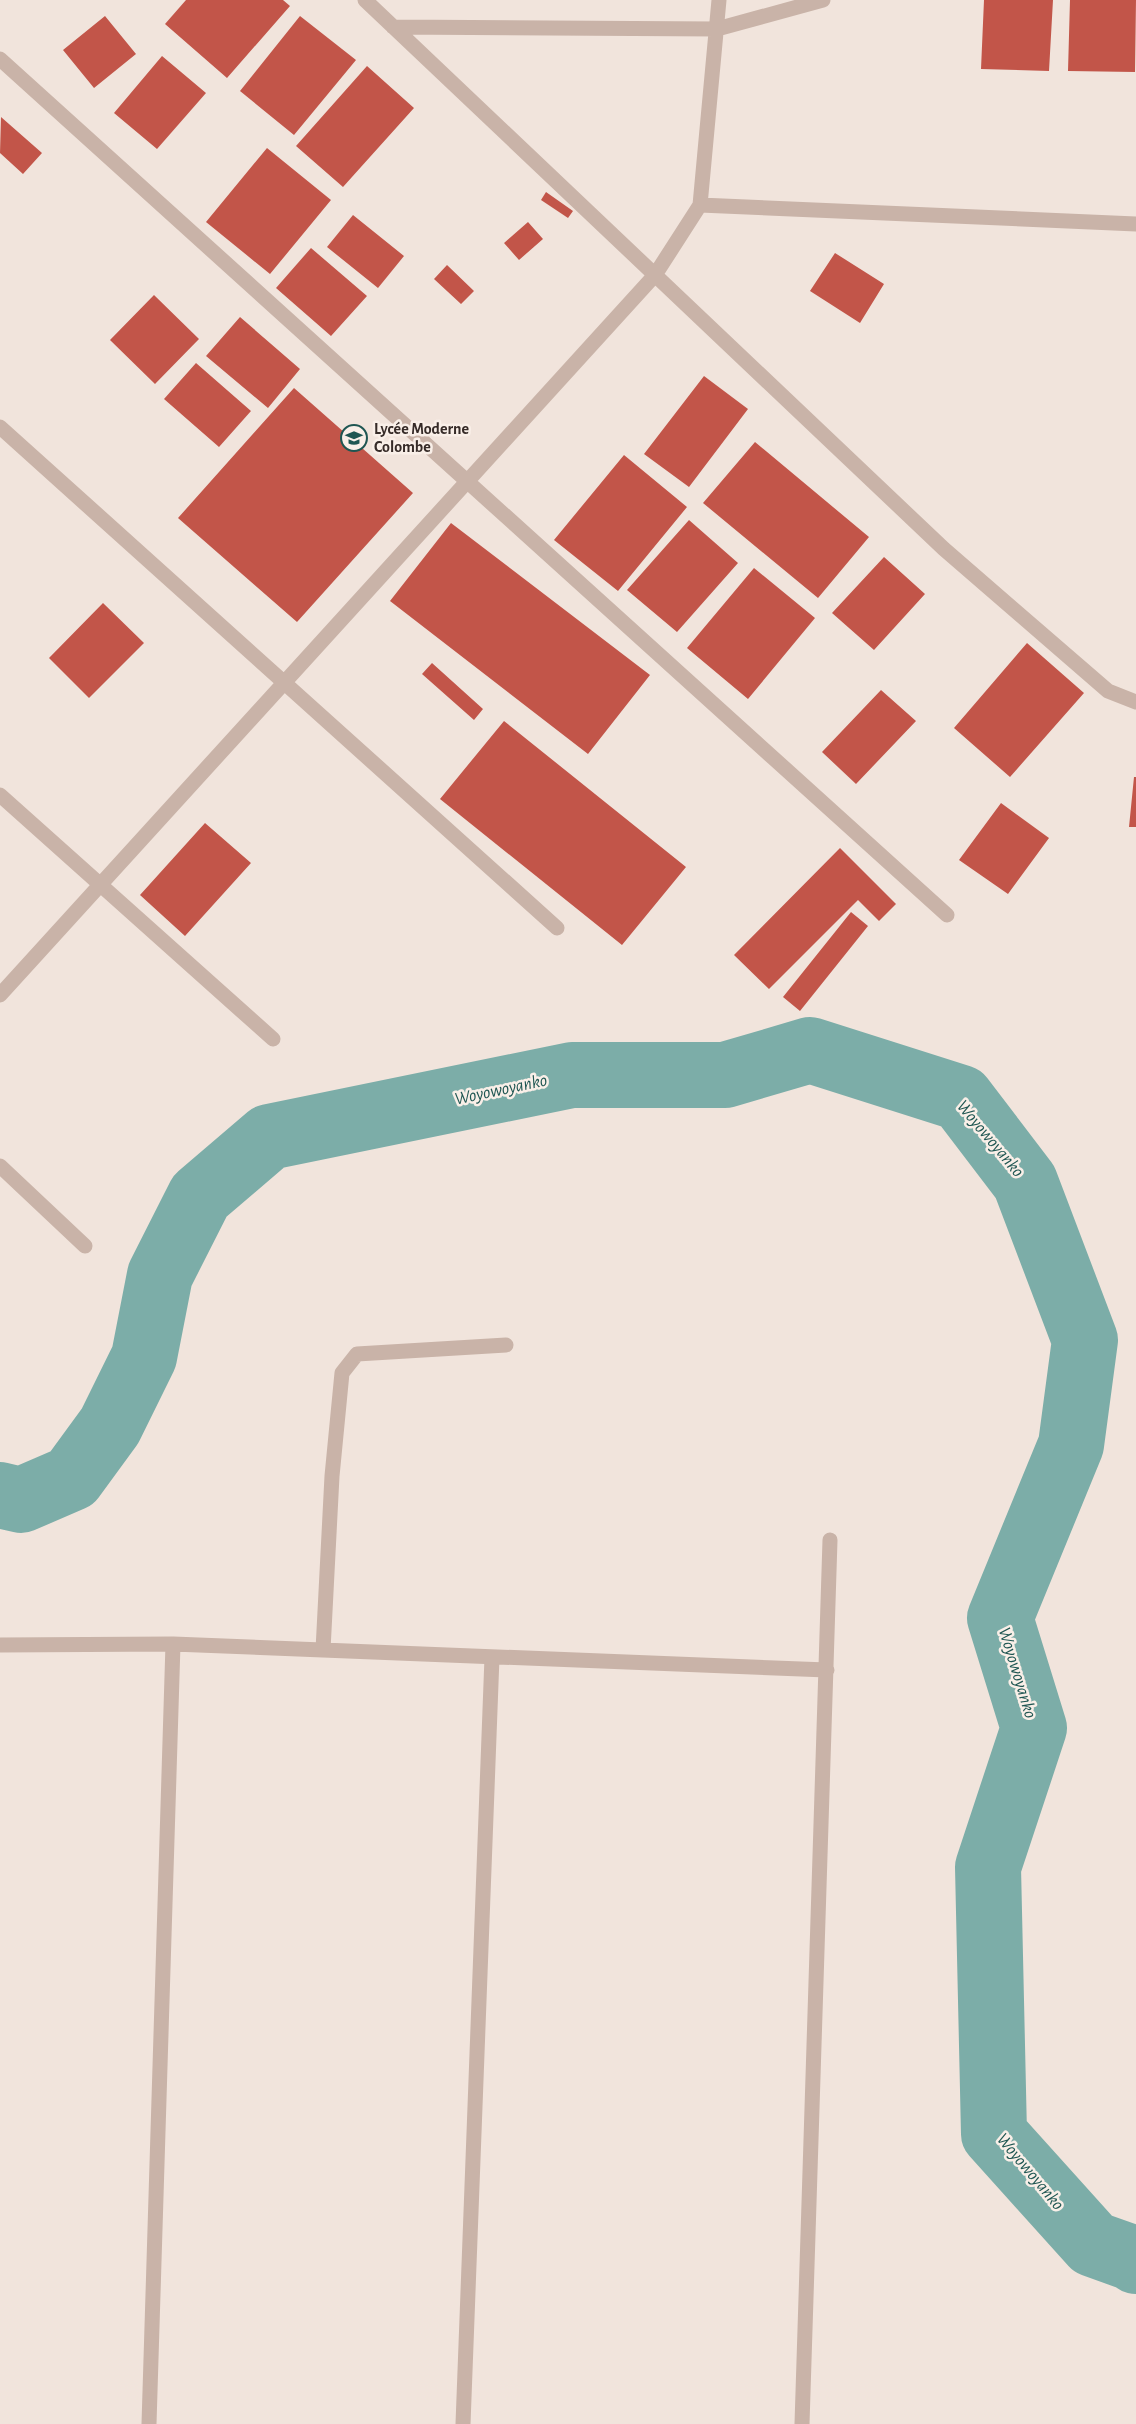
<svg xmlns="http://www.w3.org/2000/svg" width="1136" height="2424" font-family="'Alegreya Sans',sans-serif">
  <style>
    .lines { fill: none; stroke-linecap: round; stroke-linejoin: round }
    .river { stroke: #7cada8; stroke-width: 66 }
    .building { fill: #c25549 }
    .street { stroke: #c9b3a8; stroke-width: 15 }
    .labels { text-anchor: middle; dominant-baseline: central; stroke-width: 5; stroke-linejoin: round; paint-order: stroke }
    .poi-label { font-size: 16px; font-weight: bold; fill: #362b28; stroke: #f9efe8; text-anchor: start }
    .water-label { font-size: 18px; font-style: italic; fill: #1f5652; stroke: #f9efe8 }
  </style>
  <rect width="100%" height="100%" fill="#f1e4dc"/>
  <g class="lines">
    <path class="river" d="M0 1495 21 1500 72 1478 110 1426 144 1357 160 1275 200 1196 269 1137 572 1075H725L810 1050 961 1098 1025 1182 1085 1340 1071 1445 1000 1618 1034 1728 988 1867 994 2134 1093 2244 1132 2258 1136 2261"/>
  </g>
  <path class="building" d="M186 0H283L290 6 227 78 165 24Z
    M984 0H1053L1049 71 981 69Z
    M1070 0H1136L1135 72 1068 71Z
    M105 16 136 54 94 88 63 50Z
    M300 16 356 60 294 135 240 91Z
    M162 56 206 93 157 149 114 113Z
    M367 66 414 108 343 187 296 146Z
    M1 117 42 153 23 174 0 153Z
    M267 148 331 200 270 274 206 222Z
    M546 192 573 211 568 218 541 200Z
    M353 215 404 256 378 288 327 247Z
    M528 222 543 239 519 260 504 243Z
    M311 248 367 296 331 336 276 288Z
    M835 253 884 284 860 323 810 291Z
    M447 265 474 291 461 304 434 279Z
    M154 295 199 339 155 384 110 340Z
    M240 317 300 369 268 408 206 356Z
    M196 363 251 411 219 447 164 399Z
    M704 376 748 409 689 487 644 454Z
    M294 388 413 493 297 622 178 518Z
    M755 442 869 537 818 598 703 503Z
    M624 455 687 507 618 591 554 540Z
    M689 520 738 563 677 632 627 590Z
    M451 523 650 675 588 754 390 601Z
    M884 557 925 594 874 650 832 613Z
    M754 568 815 618 748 699 687 648Z
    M103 603 144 643 89 698 49 658Z
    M1027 643 1084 693 1010 777 954 728Z
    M432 663 483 709 474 720 422 674Z
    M881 690 916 721 856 784 822 752Z
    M504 721 686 867 622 945 440 799Z
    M1134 777H1136V827H1129Z
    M1001 803 1049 838 1008 894 959 860Z
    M205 823 251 863 185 936 140 895Z
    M840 848 896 904 879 921 858 900 769 989 734 955Z
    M851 912 868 926 800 1011 783 997Z"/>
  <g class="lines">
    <path class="street" d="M365 0 944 549 1108 691 1136 702
      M393 27 717 29 823 0
      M0 59 947 915
      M700 205 1136 224
      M0 427 557 928
      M0 795 273 1039
      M0 995 655 275 700 205 719 0
      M0 1166 85 1246
      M0 1645 173 1644 827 1670
      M323 1650 332 1476 342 1373 357 1354 506 1345
      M149 2424 173 1644
      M463 2424 492 1657
      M802 2424 830 1540"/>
  </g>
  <defs>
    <symbol id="school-ring" viewBox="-11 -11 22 22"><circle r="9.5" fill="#f9efe8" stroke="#1f5652" stroke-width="1.5"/><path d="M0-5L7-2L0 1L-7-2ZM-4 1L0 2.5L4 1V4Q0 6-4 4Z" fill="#1f5652"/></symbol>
  </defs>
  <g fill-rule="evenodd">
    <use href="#school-ring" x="339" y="423" width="30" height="30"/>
  </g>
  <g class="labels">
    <g class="poi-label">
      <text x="374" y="429">Lycée Moderne<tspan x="374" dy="18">Colombe</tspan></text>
    </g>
    <g class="water-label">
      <text transform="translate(501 1090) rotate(-12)">Woyowoyanko</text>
      <text transform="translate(990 1139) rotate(50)">Woyowoyanko</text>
      <text transform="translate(1017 1673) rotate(73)">Woyowoyanko</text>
      <text transform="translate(1030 2172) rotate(50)">Woyowoyanko</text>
    </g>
  </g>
</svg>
